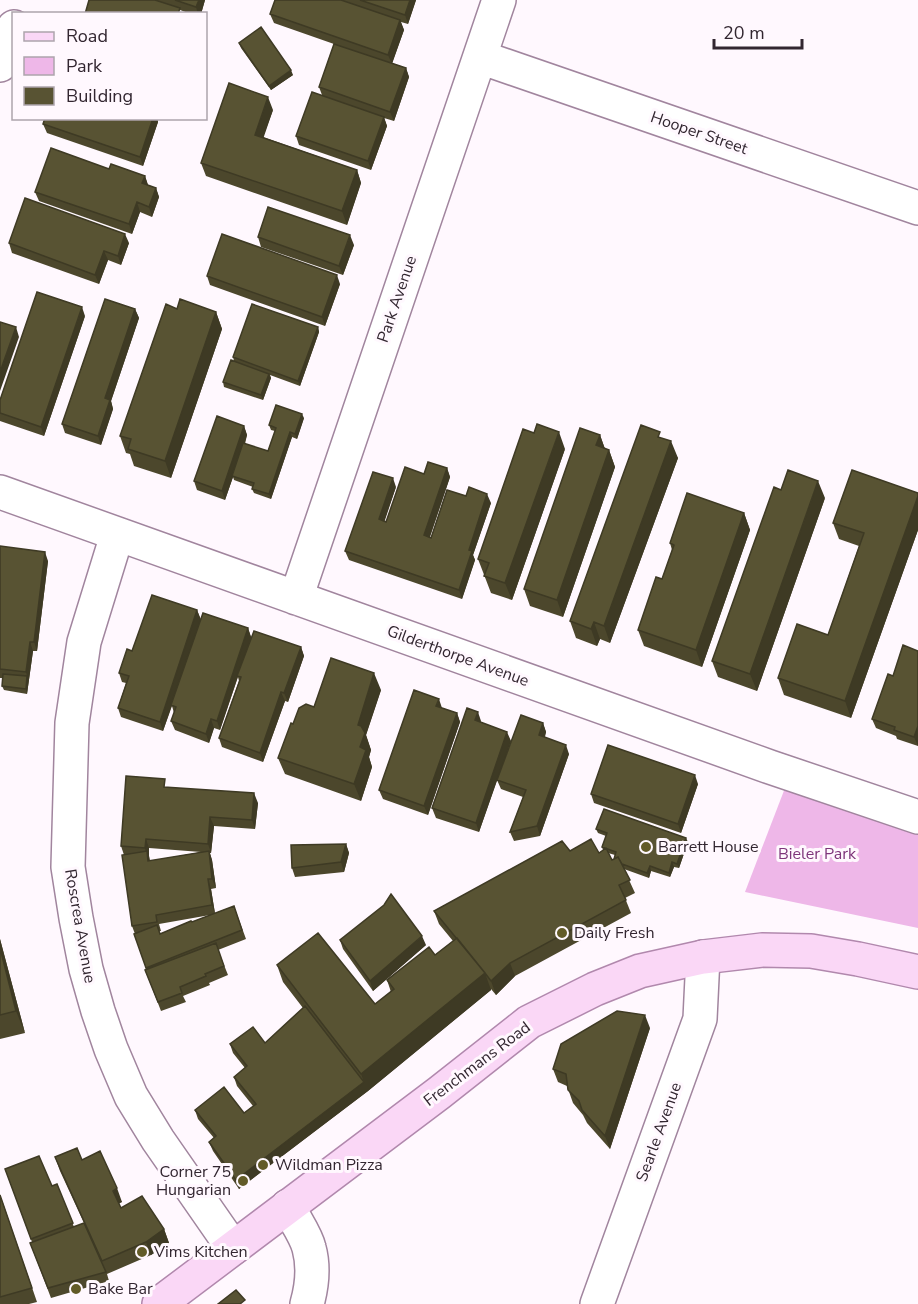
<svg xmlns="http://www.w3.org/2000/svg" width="918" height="1304" font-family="'Nunito Sans',sans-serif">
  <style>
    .green { fill: #eeb7e8 }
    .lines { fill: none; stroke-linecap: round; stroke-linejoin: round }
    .minor-casing { stroke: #a1859e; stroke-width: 36 }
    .major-casing { stroke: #b188ad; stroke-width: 36 }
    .minor { stroke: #fff; stroke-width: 33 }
    .major { stroke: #fad7f6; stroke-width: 33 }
    .wall { fill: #4c472c; fill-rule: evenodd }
    .shaded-wall { fill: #3e3a24 }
    .building { fill: #585333; stroke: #3e3a24; stroke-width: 1.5 }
    .poi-dot { fill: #625b27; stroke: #fff8fe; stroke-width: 2 }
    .labels { text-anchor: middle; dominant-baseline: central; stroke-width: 6; stroke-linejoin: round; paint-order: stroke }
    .street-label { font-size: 16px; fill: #322630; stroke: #fff8fe }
    .poi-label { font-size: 16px; fill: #322630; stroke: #fff8fe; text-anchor: start }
    .park-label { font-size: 16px; fill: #7e347a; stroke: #fff8fe }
  </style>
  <rect width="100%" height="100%" fill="#fff8fe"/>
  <path class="green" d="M785 788 918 835V928L745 892Z"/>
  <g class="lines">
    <defs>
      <path id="minor" d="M480 57 918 208
        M0 65 14 27
        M0 492 770 767 918 817
        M117 535 84 642 72 723 68 867 76 918 86 969 98 1011 111 1049 131 1096 158 1140 233 1248
        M296 598 499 0
        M288 1206C294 1219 306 1235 309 1248 314 1266 312 1286 307 1304
        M597 1304 700 1019 703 957"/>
      <path id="major" d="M159 1304 439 1093 529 1022 595 989 640 971 703 957 762 950 811 951 858 959 918 972"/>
    </defs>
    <use href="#minor" class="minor-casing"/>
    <use href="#major" class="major-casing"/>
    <use href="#minor" class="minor"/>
    <use href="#major" class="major"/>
  </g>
  <path class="wall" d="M89 0H205L201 14H191L180 10Z
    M275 0H416L408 24 401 22 404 30 392 63 406 68 409 77 394 121 384 118 387 126 371 170 299 145 296 136 322 95 319 87 334 44 274 23 270 14Z
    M239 43 293 75 271 90 241 48Z
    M273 110 263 137 357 170 361 183 347 225 206 176 201 163Z
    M45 118H157L158 122 143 166 47 133 43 124Z
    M109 169 145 176 148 185 156 188 159 197 152 217 140 212 132 234 39 201 35 192Z
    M258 237 354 245 343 275 261 247Z
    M9 243H129L121 265 108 260 99 284 12 253Z
    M207 276 340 284 325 326 210 285Z
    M135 309 139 318 111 401 113 409 101 445 65 433 62 424Z
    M177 309 216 312 222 329 171 478 134 466 130 454 126 453 120 436Z
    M85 316 44 436 0 421V400Z
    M318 327 319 332 300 386 270 375 271 378 263 400 224 387 223 382 234 361 233 357Z
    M304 418 297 439 292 437 271 499 254 493 252 489 253 487 234 480 233 477 225 500 197 490 194 481 244 426 247 435 245 444 268 451 275 431 271 430 269 425Z
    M600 435 605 449 609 450 615 467 563 617 530 606 524 589Z
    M662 438 678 458 610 643 600 639 597 646 576 638 570 621Z
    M565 449 512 600 491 593 478 559Z
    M447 468 450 477 430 537 431 538 466 496 491 503 473 555 475 560 462 599 349 560 345 551 396 487 384 521 386 522 424 474Z
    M918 493V530L851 718 784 695 778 678 828 635 859 546 839 539 833 523Z
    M825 498 757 691 718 677 712 661Z
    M744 513 750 530 702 667 644 646 638 630 662 579 672 550 670 543Z
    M0 546 48 561 37 651H33L27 694 4 690 2 686 3 678H0Z
    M197 610 201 620 248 628 251 637 301 647 304 656 288 702 285 701 263 762 222 747 219 738 239 681 238 677 220 730 214 728 209 743 175 730 171 721 174 713 172 706 163 731 121 717 118 708 126 683 122 682 119 673 132 651Z
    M918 651V746L897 739 896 736 876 728 872 719 893 676Z
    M381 690 366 735 371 750 369 757 372 767 361 801 285 774 278 758 293 724 314 707Z
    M442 708 457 713 460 722 428 815 383 799 379 790Z
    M481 721 480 722 511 741 500 773 543 723 546 732 545 737 569 754 540 836 514 841 510 832 523 797 501 789 497 780 479 832 436 818 432 808Z
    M698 784 681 833 594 803 591 794Z
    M168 787 258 803 255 829 214 826 211 853H210L212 860 216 888 211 889 215 913 234 906 246 939 218 950 228 975 209 983 210 985 183 996 186 1002 161 1011 145 970H147L134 934H135L132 926 124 855 121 846ZM149 848 201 852 150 861 149 856ZM210 915 160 934 159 931H161L159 924Z
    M596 829 688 842 679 868 674 867 670 877 651 871 649 878 624 869 635 893 625 898 631 913 515 976 496 995 491 989V990L368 1091 239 1189 213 1151 209 1142 214 1138 198 1119 195 1110 244 1113 253 1106 237 1086 234 1077 245 1068 233 1053 230 1044 265 1043 303 1008 283 982 277 965 375 1004 391 992 387 980 435 955 453 941 439 924 434 911 570 851 599 853 603 850 602 847 606 836 598 833ZM608 853 615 855 614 859 612 860Z
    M346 844 349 853 344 872 295 877 292 868Z
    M0 939 25 1033 0 1039Z
    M340 940 426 945 373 991 343 949Z
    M650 1028 610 1149 587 1123 583 1115 573 1103 567 1086 558 1082 553 1069Z
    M55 1157 82 1160 122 1202 119 1203 121 1208 164 1229 169 1243 151 1255 107 1274 109 1281 51 1298 30 1243 32 1242 5 1169 52 1186 57 1184 74 1227 84 1223 60 1171Z
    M0 1195 3 1203 37 1302 29 1304H0Z"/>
  <path class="shaded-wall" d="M199 0H205L201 14H198L196 7Z
    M410 0H416L408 24 405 15Z
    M400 20 404 30 392 64 388 55Z
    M406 68 409 77 394 121 390 112Z
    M291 70 293 75 271 90 269 86Z
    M268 97 273 110 260 148 255 135Z
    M384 117 387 126 371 170 368 161Z
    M153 118H157L158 122 143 166 140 157Z
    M357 170 361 183 347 225 342 211Z
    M145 176 148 185 142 183Z
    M156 188 159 197 152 217 149 207Z
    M137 202 140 212 132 234 129 224Z
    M125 234 129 243 121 265 118 256Z
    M350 235 354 245 343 275 339 266Z
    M104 251 108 260 99 284 95 275Z
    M337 275 340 284 325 326 322 317Z
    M82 307 85 316 44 436 41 427Z
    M135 309 139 318 111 401 113 409 101 445 98 436 105 398Z
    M216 312 222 329 171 478 165 461Z
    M16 327 19 337 0 391V372Z
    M318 327 319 332 300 386 298 381Z
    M269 374 271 378 263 400 261 395Z
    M302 414 304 418 297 439 295 434Z
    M244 426 247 435 234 476H232L233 477 225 500 222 491Z
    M290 432 292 437 271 499 269 494Z
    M559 432 565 449 512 600 505 583Z
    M600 435 606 452 596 445Z
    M671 441 678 458 610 643 604 626Z
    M609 450 615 467 563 617 557 600Z
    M447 468 450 477 427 545 424 535Z
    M393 478 396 487 382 529 379 519Z
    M818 481 825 498 757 691 750 674Z
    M487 494 491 503 473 555 475 560 462 599 459 590 469 550Z
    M918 496V530L851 718 845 701Z
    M744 513 750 530 702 667 696 650Z
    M45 552 48 561 37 651 34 642Z
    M197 610 201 620 163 731 160 722Z
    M594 622 600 639 597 646 591 629Z
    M248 628 251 637 220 730 217 721Z
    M30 642 33 651 27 694 26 689 27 676 26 672Z
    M301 647 304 656 288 702 284 693Z
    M374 673 381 690 366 735 371 750 369 757 372 767 361 801 354 784 358 725Z
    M281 692 285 701 263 762 260 753Z
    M439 699 442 708 436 706Z
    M478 712 481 721 478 730 475 720Z
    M457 713 460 722 428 815 424 806Z
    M211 719 214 728 209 743 206 734Z
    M543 723 546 732 542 744 539 735Z
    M918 726V746L914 737Z
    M507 732 511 741 479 832 476 823Z
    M566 745 569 754 540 836 537 826Z
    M695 775 698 784 681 833 678 824Z
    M254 793 258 803 255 829 252 820Z
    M210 817 214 826 211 853 208 844Z
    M686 838 688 842 679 868 677 864Z
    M146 839 149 848V856L151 871 148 861 145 848Z
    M346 844 349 853 344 872 341 862Z
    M209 851 212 860 216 888 212 879Z
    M672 862 674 867 670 877 669 873Z
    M650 866 651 871 649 878 647 873Z
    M208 879 211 889 215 914 212 905Z
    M422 936 426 945 373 991 370 981Z
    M0 939 25 1033 16 1011 0 948Z
    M510 963 515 976 496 995 491 981Z
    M485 973 491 990 368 1091 239 1189 236 1180 364 1082 361 1074Z
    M645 1015 650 1028 610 1149 605 1136Z
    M117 1188 122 1202 118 1204 113 1191Z
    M164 1229 169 1243 151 1255 146 1242Z"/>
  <path class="building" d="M89 0H155L180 8 178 14H85Z
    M175 0H199L196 7Z
    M275 0H341L400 20 388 55 270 14Z
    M360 0H410L405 15Z
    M261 27 291 70 269 86 239 43Z
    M334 44 406 68 390 112 319 87Z
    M229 83 268 97 255 135 357 170 342 211 201 163Z
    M312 92 384 117 368 161 296 136Z
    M45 118H153L140 157 43 124Z
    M51 148 109 169 111 164 145 176 142 183 156 188 149 207 137 202 129 224 35 192Z
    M25 198 125 234 118 256 104 251 95 275 9 243Z
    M268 207 350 235 339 266 258 237Z
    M222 234 337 275 322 317 207 276Z
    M37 292 82 307 41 427 0 413V400Z
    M105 299 135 309 105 398 110 400 98 436 62 424Z
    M180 299 216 312 165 461 128 449 131 439 120 436 166 304 177 309Z
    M252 304 318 327 298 381 233 357Z
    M0 322 16 327 0 372Z
    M231 360 269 374 261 395 223 382Z
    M276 405 302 414 295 434 290 432 269 494 252 489 254 483 232 476 243 443 268 451 276 428 269 425Z
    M217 416 244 426 222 491 194 481Z
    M537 424 559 432 505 583 484 576 489 563 478 559 523 429 534 433Z
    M641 425 660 432 658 437 671 441 604 626 594 622 591 629 570 621Z
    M580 428 600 435 596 445 609 450 557 600 524 589Z
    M428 462 447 468 424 535 431 538 447 490 466 496 469 487 487 494 469 550 472 551 459 590 345 551 373 472 393 478 379 519 386 522 405 467 424 474Z
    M788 470 818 481 750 674 712 661 774 487 781 490Z
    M852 470 918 493V496L845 701 778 678 797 624 828 635 864 533 833 523Z
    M687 493 744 513 696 650 638 630 656 577 662 579 674 545 670 543Z
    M0 546 45 552 34 642H30L26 672 0 669Z
    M152 595 197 610 160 722 118 708 129 676 119 673 127 649 132 651Z
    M203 613 248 628 217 721 211 719 206 734 171 721 176 707 171 705Z
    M254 631 301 647 284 693 281 692 260 753 219 738 241 677 237 676Z
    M903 645 918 651V726L914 737 894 730 895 727 872 719 888 674 893 676Z
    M331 658 374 673 358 725 361 726 365 733 360 747 366 750 354 784 278 758 291 723 293 724 299 708 306 704 314 707Z
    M3 674 27 676 26 689 2 686Z
    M414 690 439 699 436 706 457 713 424 806 379 790Z
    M467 708 478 712 475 720 507 732 476 823 432 808Z
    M521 715 543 723 539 735 566 745 537 826 510 832 526 790 497 780Z
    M608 745 695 775 678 824 591 794Z
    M126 776 165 779 164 787 254 793 252 820 210 817 208 844 146 839 145 848 121 846Z
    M604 809 686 838 677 864 672 862 669 873 650 866 647 873 622 864 618 857 614 859 616 852 602 847 607 833 596 829Z
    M591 839 599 853 606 848 612 860 618 857 630 880 619 885 626 900 510 963 491 981 485 973 434 911 562 841 570 851Z
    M346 844 341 862 292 868 291 845Z
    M147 851 148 861 209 851 212 879H208L212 905 156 915 157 922 132 926 122 855Z
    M391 894 422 936 370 981 340 940 384 905Z
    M234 906 242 930 146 968 134 934 157 925 160 934 191 921 192 922Z
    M318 933 375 1004 394 989 387 980 429 947 435 955 457 938 485 973 361 1074 277 965Z
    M216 943 224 966 205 974 206 976 180 987 182 993 158 1002 145 970Z
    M0 948 16 1011 0 1015Z
    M305 1006 364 1082 236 1180 209 1142 216 1136 195 1110 224 1087 244 1113 256 1104 234 1077 247 1066 230 1044 253 1027 265 1043Z
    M617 1011 645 1015 605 1136 582 1110 579 1101 568 1090 566 1074 553 1069 561 1044Z
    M77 1148 82 1160 100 1151 117 1188 113 1191 121 1208 142 1196 164 1229 146 1242 102 1261 55 1157Z
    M39 1156 52 1186 57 1184 73 1223 31 1239 5 1169Z
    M0 1195 32 1288 0 1297Z
    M84 1223 106 1272 48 1288 30 1243Z
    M236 1290 245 1300 240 1304H218Z"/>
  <g class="poi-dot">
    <circle cx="646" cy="847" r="6"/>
    <circle cx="562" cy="933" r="6"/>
    <circle cx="263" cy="1165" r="6"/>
    <circle cx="243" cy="1181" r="6"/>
    <circle cx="142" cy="1252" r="6"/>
    <circle cx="76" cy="1289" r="6"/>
  </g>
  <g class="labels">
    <g class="street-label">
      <text transform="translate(699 133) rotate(19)">Hooper Street</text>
      <text transform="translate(397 299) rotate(-71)">Park Avenue</text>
      <text transform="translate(458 656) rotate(20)">Gilderthorpe Avenue</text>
      <text transform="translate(80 926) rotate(80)">Roscrea Avenue</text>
      <text transform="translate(477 1064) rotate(-37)">Frenchmans Road</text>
      <text transform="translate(659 1132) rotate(-70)">Searle Avenue</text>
    </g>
    <g class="poi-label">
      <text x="658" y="847">Barrett House</text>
      <text x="574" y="933">Daily Fresh</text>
      <text x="275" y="1165">Wildman Pizza</text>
      <text x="231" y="1172" text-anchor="end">Corner 75<tspan x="231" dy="18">Hungarian</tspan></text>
      <text x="154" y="1252">Vims Kitchen</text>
      <text x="88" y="1289">Bake Bar</text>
    </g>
    <g class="park-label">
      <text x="817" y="854">Bieler Park</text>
    </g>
  </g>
  <rect x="12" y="12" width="195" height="108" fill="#fff8fe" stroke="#ada4ac" stroke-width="1.5"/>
  <rect x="24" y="32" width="30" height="9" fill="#fad7f6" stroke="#ada4ac" stroke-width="1.5"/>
  <text x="66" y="42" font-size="18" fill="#322630">Road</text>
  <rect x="24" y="57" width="30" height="18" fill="#eeb7e8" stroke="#ada4ac" stroke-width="1.5"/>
  <text x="66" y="72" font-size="18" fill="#322630">Park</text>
  <rect x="24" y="87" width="30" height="18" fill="#585333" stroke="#ada4ac" stroke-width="1.5"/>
  <text x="66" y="102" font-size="18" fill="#322630">Building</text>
  <path d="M714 39v9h88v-9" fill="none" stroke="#322630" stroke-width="3"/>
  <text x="723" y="39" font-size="18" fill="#322630" stroke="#fff8fe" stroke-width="4.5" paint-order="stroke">20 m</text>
</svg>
